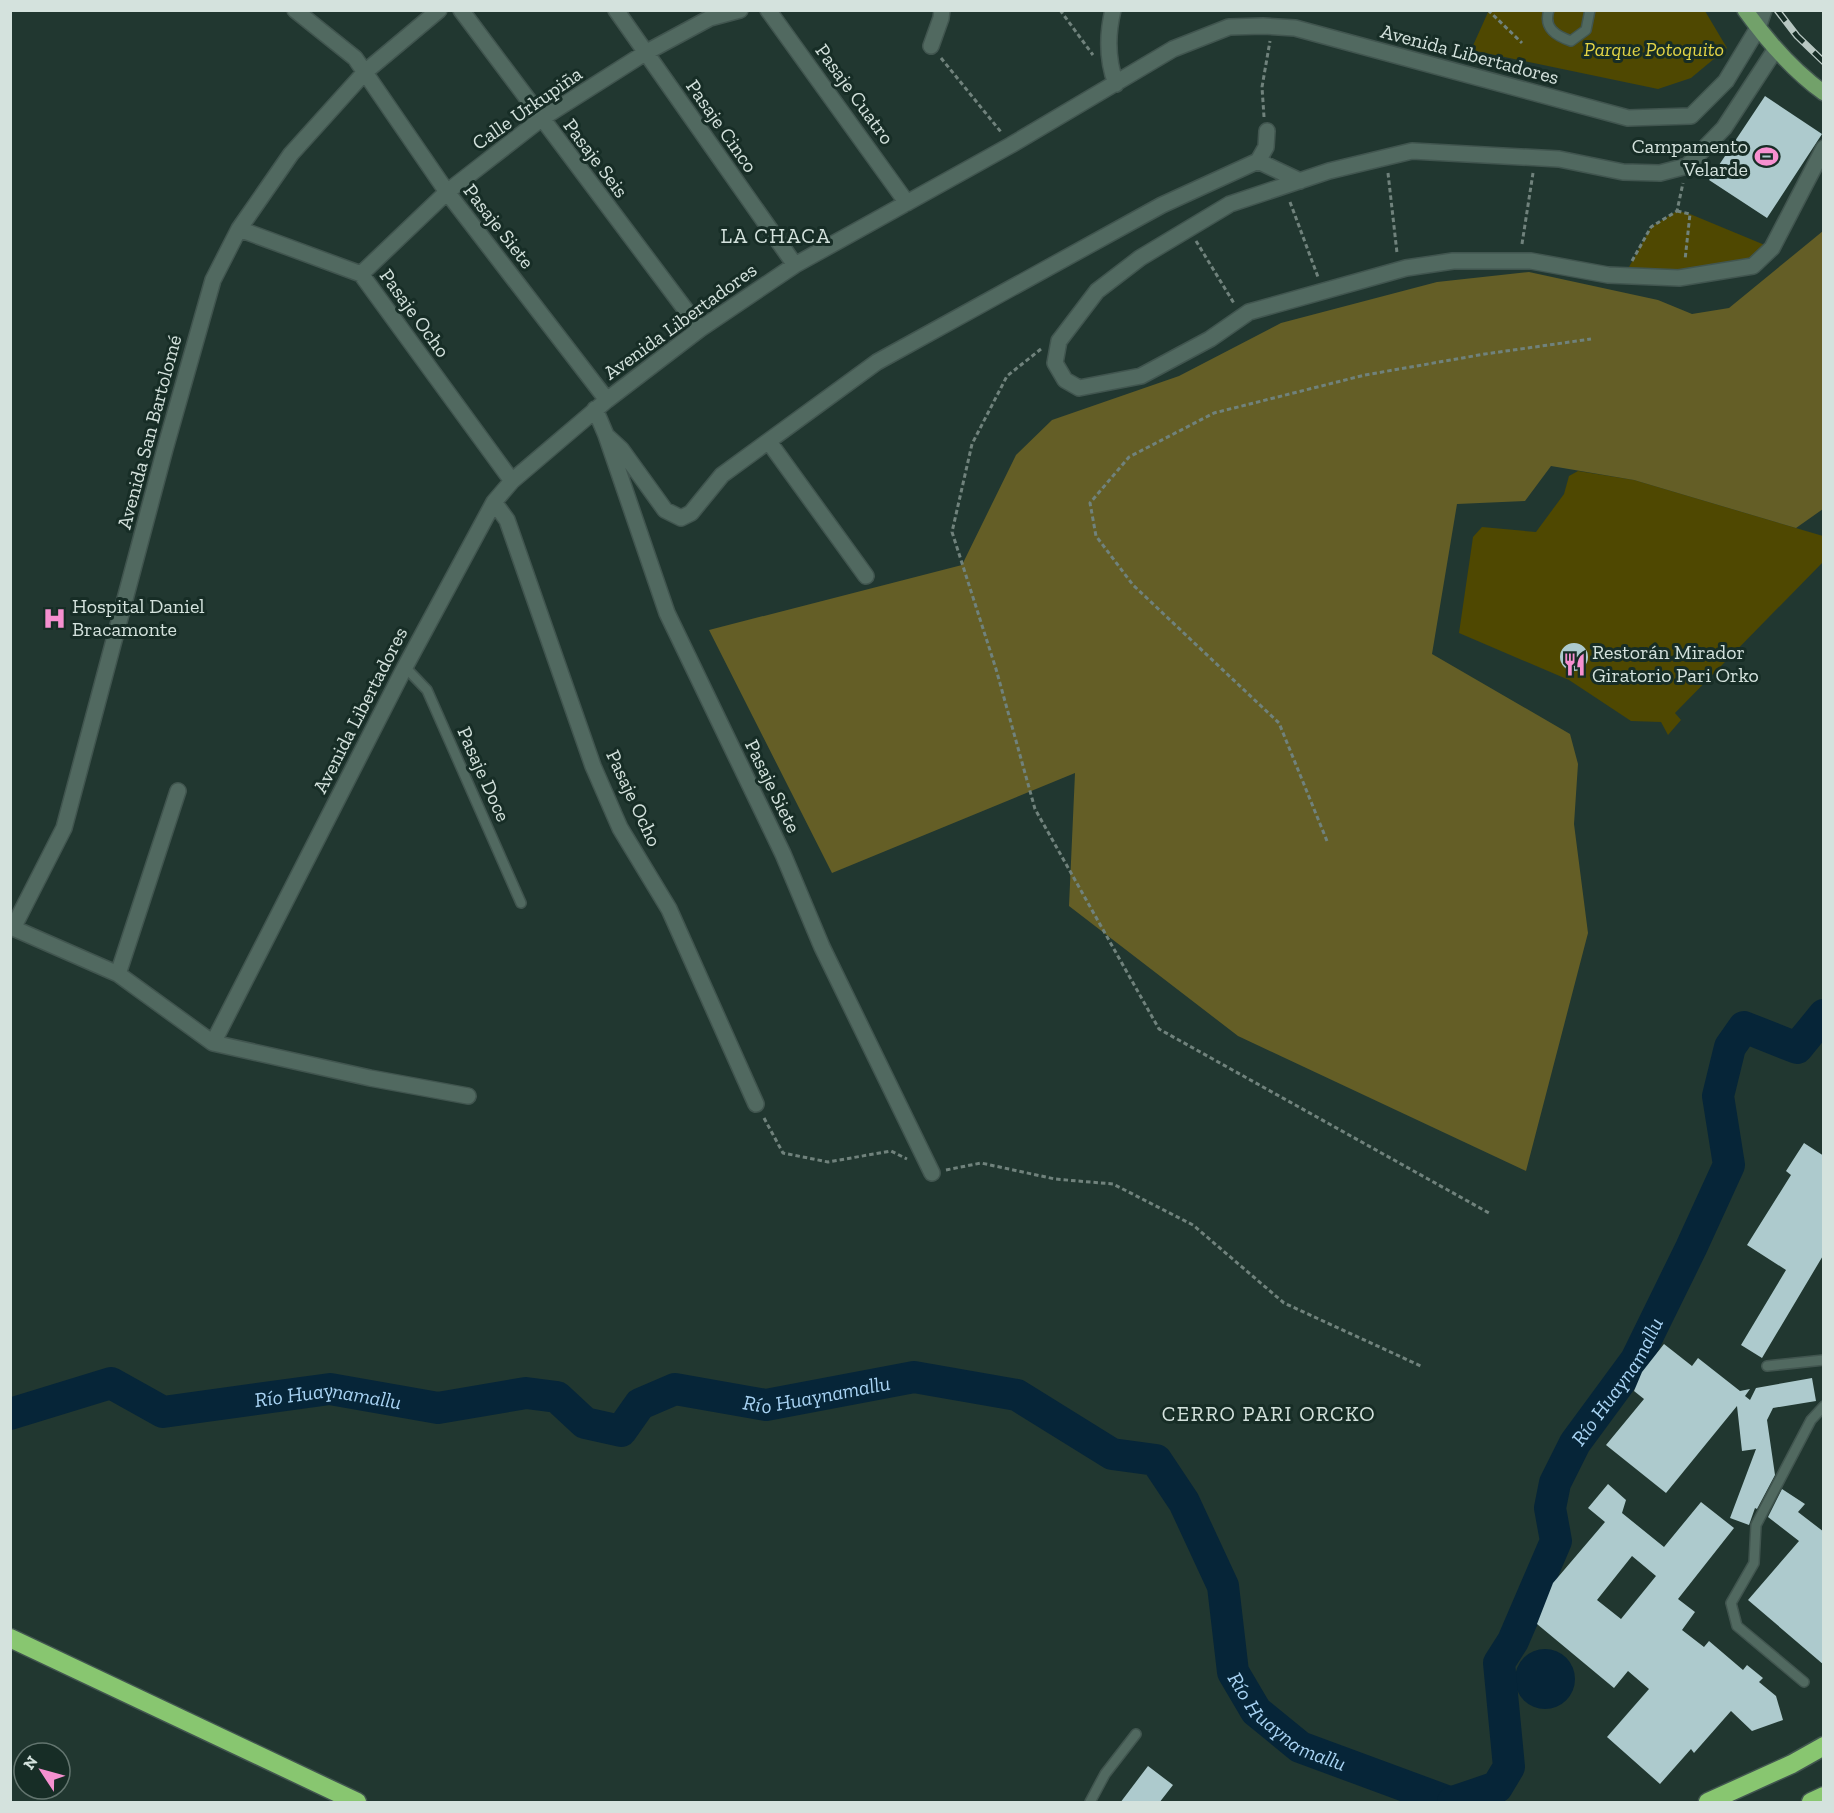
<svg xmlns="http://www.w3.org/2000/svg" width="1834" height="1813" font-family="'Zilla Slab',serif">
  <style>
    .green { fill: #4f4801 }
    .forest { fill: #645e26 }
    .water { fill: #062538 }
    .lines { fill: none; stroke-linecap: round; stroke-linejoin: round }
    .river { stroke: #062538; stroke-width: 32 }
    .building { fill: #adcacd; fill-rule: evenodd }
    .lane-casing { stroke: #41554f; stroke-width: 12 }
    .street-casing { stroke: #41554f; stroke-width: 18 }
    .primary-casing { stroke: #41554f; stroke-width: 18 }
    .highway-casing { stroke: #41554f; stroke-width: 21 }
    .path { stroke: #70827c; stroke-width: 3; stroke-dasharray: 4.5 3; stroke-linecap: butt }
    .lane { stroke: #516960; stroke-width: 9 }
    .street { stroke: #516960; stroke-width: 15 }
    .primary { stroke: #72a16a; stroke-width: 15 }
    .highway { stroke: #88c670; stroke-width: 18 }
    .rail-casing { stroke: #b8c7c2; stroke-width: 7 }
    .rail { stroke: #172d26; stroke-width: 4.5; stroke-dasharray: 14; stroke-linecap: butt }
    .labels { text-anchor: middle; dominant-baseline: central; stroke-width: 6; stroke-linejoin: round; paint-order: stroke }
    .park-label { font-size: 20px; font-style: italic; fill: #e3d445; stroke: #172d26 }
    .street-label { font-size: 20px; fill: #d4e2dd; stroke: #172d26 }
    .poi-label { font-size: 20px; fill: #d4e2dd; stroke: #172d26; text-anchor: start }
    .neighbourhood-label { font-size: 21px; letter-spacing: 1.5px; fill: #d4e2dd; stroke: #172d26 }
    .water-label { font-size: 21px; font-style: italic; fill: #a8d3f3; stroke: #172d26 }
  </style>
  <rect width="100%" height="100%" fill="#213730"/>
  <path class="green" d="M1489 10 1705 11 1727 48 1691 78 1658 89 1471 50Z
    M1677 211 1690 214 1772 248 1753 266 1624 276 1651 227Z
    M1578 471 1634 480 1823 536V562L1675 713 1681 720 1668 735 1661 722 1631 721 1569 680 1459 633 1473 537 1482 527 1536 532 1564 494 1569 476Z"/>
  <path class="forest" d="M1823 231V509L1796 528 1634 480 1551 466 1525 501 1457 504 1432 654 1570 734 1578 764 1574 824 1588 933 1526 1171 1238 1036 1069 906 1075 773 832 873 709 630 962 565 1016 455 1052 420 1179 376 1281 323 1437 282 1529 272 1658 300 1692 314 1729 308Z"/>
  <path class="water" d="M1515 1679a30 30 0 1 1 60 0a30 30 0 1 1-60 0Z"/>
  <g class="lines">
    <g class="river">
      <path id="s1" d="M10 1414 111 1383 163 1412 330 1389 438 1408 526 1393 557 1397 585 1423 621 1431 640 1404 675 1389 766 1405 914 1377 1017 1395 1112 1454 1156 1460 1184 1502 1223 1586 1233 1672 1256 1711 1300 1747 1449 1802"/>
      <path id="s2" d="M1453 1802 1497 1787 1509 1767 1499 1663 1513 1641 1556 1541 1550 1508 1555 1483 1575 1443 1636 1360 1691 1248 1729 1165 1718 1096 1730 1047 1744 1027 1797 1048 1824 1015"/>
    </g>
  </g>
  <path class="building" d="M1765 96 1822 134 1767 218 1709 180Z
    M1560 657a14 14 0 1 1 28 0a14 14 0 1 1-28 0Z
    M1804 1143 1824 1156V1254L1762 1358 1741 1345 1786 1270 1747 1245 1791 1175 1786 1171Z
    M1664 1344 1692 1366 1698 1358 1740 1391 1750 1389 1745 1396 1750 1400 1756 1388 1812 1378 1816 1401 1773 1408 1767 1420 1775 1475 1757 1509 1755 1508 1749 1525 1730 1518 1756 1449 1742 1451 1737 1406 1666 1493 1606 1445 1644 1399 1634 1391 1642 1372Z
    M1608 1484 1626 1500 1622 1513 1664 1547 1701 1502 1734 1528 1678 1599 1695 1612 1682 1630 1704 1647 1709 1641 1743 1670 1747 1665 1763 1678 1759 1682 1776 1696 1783 1720 1752 1731 1731 1711 1694 1753 1691 1749 1660 1784 1607 1737 1649 1689 1628 1671 1614 1688 1537 1624 1553 1583 1605 1522 1588 1508ZM1632 1556 1656 1576 1621 1619 1597 1600Z
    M1782 1489 1805 1504 1798 1512 1824 1532V1665L1748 1600 1799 1541 1768 1517Z
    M1148 1766 1173 1785 1159 1803H1120Z"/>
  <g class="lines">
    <defs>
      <path id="lane" d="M1549 10C1543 28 1556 36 1571 41L1586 30 1590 10
        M405 667 427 690 521 903
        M1767 1366 1824 1360
        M1804 1682 1737 1626 1731 1603 1754 1563 1756 1525 1811 1420 1824 1406
        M1090 1802 1105 1774 1136 1734"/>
      <path id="street" d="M295 10 355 58 447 192 607 400
        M461 10 700 329
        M616 10 795 265
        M768 10 907 203
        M1113 10C1107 35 1107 60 1116 84
        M931 46 941 18 942 10
        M1775 50 1724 128 1687 166 1660 173 1623 172 1559 159 1412 151 1329 171 1230 204 1140 258 1097 291 1059 341 1055 363 1065 380 1079 388 1141 376 1210 339 1249 312 1406 268 1453 261H1531L1608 275 1679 278 1753 266 1772 248 1824 148
        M1258 161 1300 181
        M239 229 361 274 512 481
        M361 274 447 192 541 119 645 53 710 18 740 10
        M595 409 606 435 667 613 783 854 822 947 932 1173
        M608 437 621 449 665 510 681 518 691 513 722 475 877 362 1162 205 1258 161 1266 147 1267 131
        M769 442 866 576
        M494 502 507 520 593 766 620 828 669 909 756 1104
        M10 928H13L64 828 165 449 213 280 239 229 291 154 365 72 439 10
        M13 928 118 974 213 1043 405 667 494 502 512 481 607 400 700 329 795 265 1011 145 1173 49 1229 27 1263 26 1295 28 1628 118 1691 116 1726 81 1758 28 1764 10
        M118 974 178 791
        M213 1043 370 1078 468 1096"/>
      <path id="primary" d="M1745 10C1768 42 1792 70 1824 93"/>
      <path id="highway" d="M10 1638 357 1802
        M1708 1802 1792 1764 1824 1746
        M1811 1802 1824 1796"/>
    </defs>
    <use href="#lane" class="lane-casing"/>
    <use href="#street" class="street-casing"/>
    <use href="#primary" class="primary-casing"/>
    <use href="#highway" class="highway-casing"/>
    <path class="path" d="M1060 10 1093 55
      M1488 10 1522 43
      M941 58 1001 132
      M1264 117 1262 87 1270 41
      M1388 173 1397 253
      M1290 202 1318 277
      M1677 211 1690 214 1685 260
      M1196 241 1235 305
      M1522 244 1533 173
      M1632 261 1651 227 1677 211 1683 183
      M1041 349 1007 376 972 444 952 532 996 669 1035 809 1159 1029 1489 1213
      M1327 841 1279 723 1133 585 1096 536 1090 503 1129 457 1214 413 1365 375 1485 354 1591 339
      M764 1118 783 1153 828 1162 891 1151 907 1159
      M946 1170 981 1163 1055 1179 1113 1184 1193 1225 1284 1303 1423 1367"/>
    <use href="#lane" class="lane"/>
    <use href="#street" class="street"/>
    <use href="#primary" class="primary"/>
    <use href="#highway" class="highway"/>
    <defs>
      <path id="rail" d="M1777 10 1797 36 1824 62"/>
    </defs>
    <use href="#rail" class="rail-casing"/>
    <use href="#rail" class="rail"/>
  </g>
  <defs>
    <symbol id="stadium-bare" viewBox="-9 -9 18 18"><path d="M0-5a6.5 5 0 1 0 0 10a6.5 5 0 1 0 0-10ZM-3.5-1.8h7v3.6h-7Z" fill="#f690d0" stroke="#172d26" stroke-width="2.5" paint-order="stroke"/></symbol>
    <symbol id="hospital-bare" viewBox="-9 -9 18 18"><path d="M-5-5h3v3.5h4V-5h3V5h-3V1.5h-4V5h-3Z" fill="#f690d0" stroke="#172d26" stroke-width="2.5" paint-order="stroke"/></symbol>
    <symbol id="restaurant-bare" viewBox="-9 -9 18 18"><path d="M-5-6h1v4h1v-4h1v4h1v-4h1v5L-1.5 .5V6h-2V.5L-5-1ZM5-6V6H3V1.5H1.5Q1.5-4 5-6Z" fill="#f690d0" stroke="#172d26" stroke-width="2.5" paint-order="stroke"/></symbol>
  </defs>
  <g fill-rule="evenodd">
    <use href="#stadium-bare" x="1750" y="140" width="33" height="33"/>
    <use href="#hospital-bare" x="38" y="602" width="33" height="33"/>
    <use href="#restaurant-bare" x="1558" y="648" width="33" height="33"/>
  </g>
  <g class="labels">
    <g class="park-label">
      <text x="1654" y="49">Parque Potoquito</text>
    </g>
    <g class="street-label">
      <text transform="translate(1470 54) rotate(15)">Avenida Libertadores</text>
      <text transform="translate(855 94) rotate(54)">Pasaje Cuatro</text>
      <text transform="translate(527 108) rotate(-35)">Calle Urkupiña</text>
      <text transform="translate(722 126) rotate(55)">Pasaje Cinco</text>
      <text transform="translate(596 158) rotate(53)">Pasaje Seis</text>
      <text transform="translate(499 226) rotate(52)">Pasaje Siete</text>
      <text transform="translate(415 313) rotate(54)">Pasaje Ocho</text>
      <text transform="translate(680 321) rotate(-36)">Avenida Libertadores</text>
      <text transform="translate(149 432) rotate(-75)">Avenida San Bartolomé</text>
      <text transform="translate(360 710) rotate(-63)">Avenida Libertadores</text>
      <text transform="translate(484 774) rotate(66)">Pasaje Doce</text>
      <text transform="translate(773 786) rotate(64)">Pasaje Siete</text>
      <text transform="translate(634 798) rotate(65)">Pasaje Ocho</text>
    </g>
    <g class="poi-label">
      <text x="1748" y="146" text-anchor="end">Campamento<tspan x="1748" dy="23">Velarde</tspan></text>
      <text x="72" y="606">Hospital Daniel<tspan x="72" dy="23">Bracamonte</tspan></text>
      <text x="1592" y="652">Restorán Mirador<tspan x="1592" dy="23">Giratorio Pari Orko</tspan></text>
    </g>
    <g class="neighbourhood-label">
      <text x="776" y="235">LA CHACA</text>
      <text x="1269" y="1413">CERRO PARI ORCKO</text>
    </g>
    <g class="water-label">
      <text stroke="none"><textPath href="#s2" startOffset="488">Río Huaynamallu</textPath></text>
      <text stroke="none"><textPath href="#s1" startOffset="854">Río Huaynamallu</textPath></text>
      <text stroke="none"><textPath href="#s1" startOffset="332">Río Huaynamallu</textPath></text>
      <text stroke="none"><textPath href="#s1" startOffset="1520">Río Huaynamallu</textPath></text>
    </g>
  </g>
  <rect width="1834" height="1813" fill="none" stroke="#d4e2dd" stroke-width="24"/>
  <g transform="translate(42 1771) rotate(306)"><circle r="28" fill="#172d26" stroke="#63756f" stroke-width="1.5"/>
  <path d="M0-4.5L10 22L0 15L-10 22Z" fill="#f690d0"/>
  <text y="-9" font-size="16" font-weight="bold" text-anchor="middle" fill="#d4e2dd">N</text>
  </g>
</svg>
